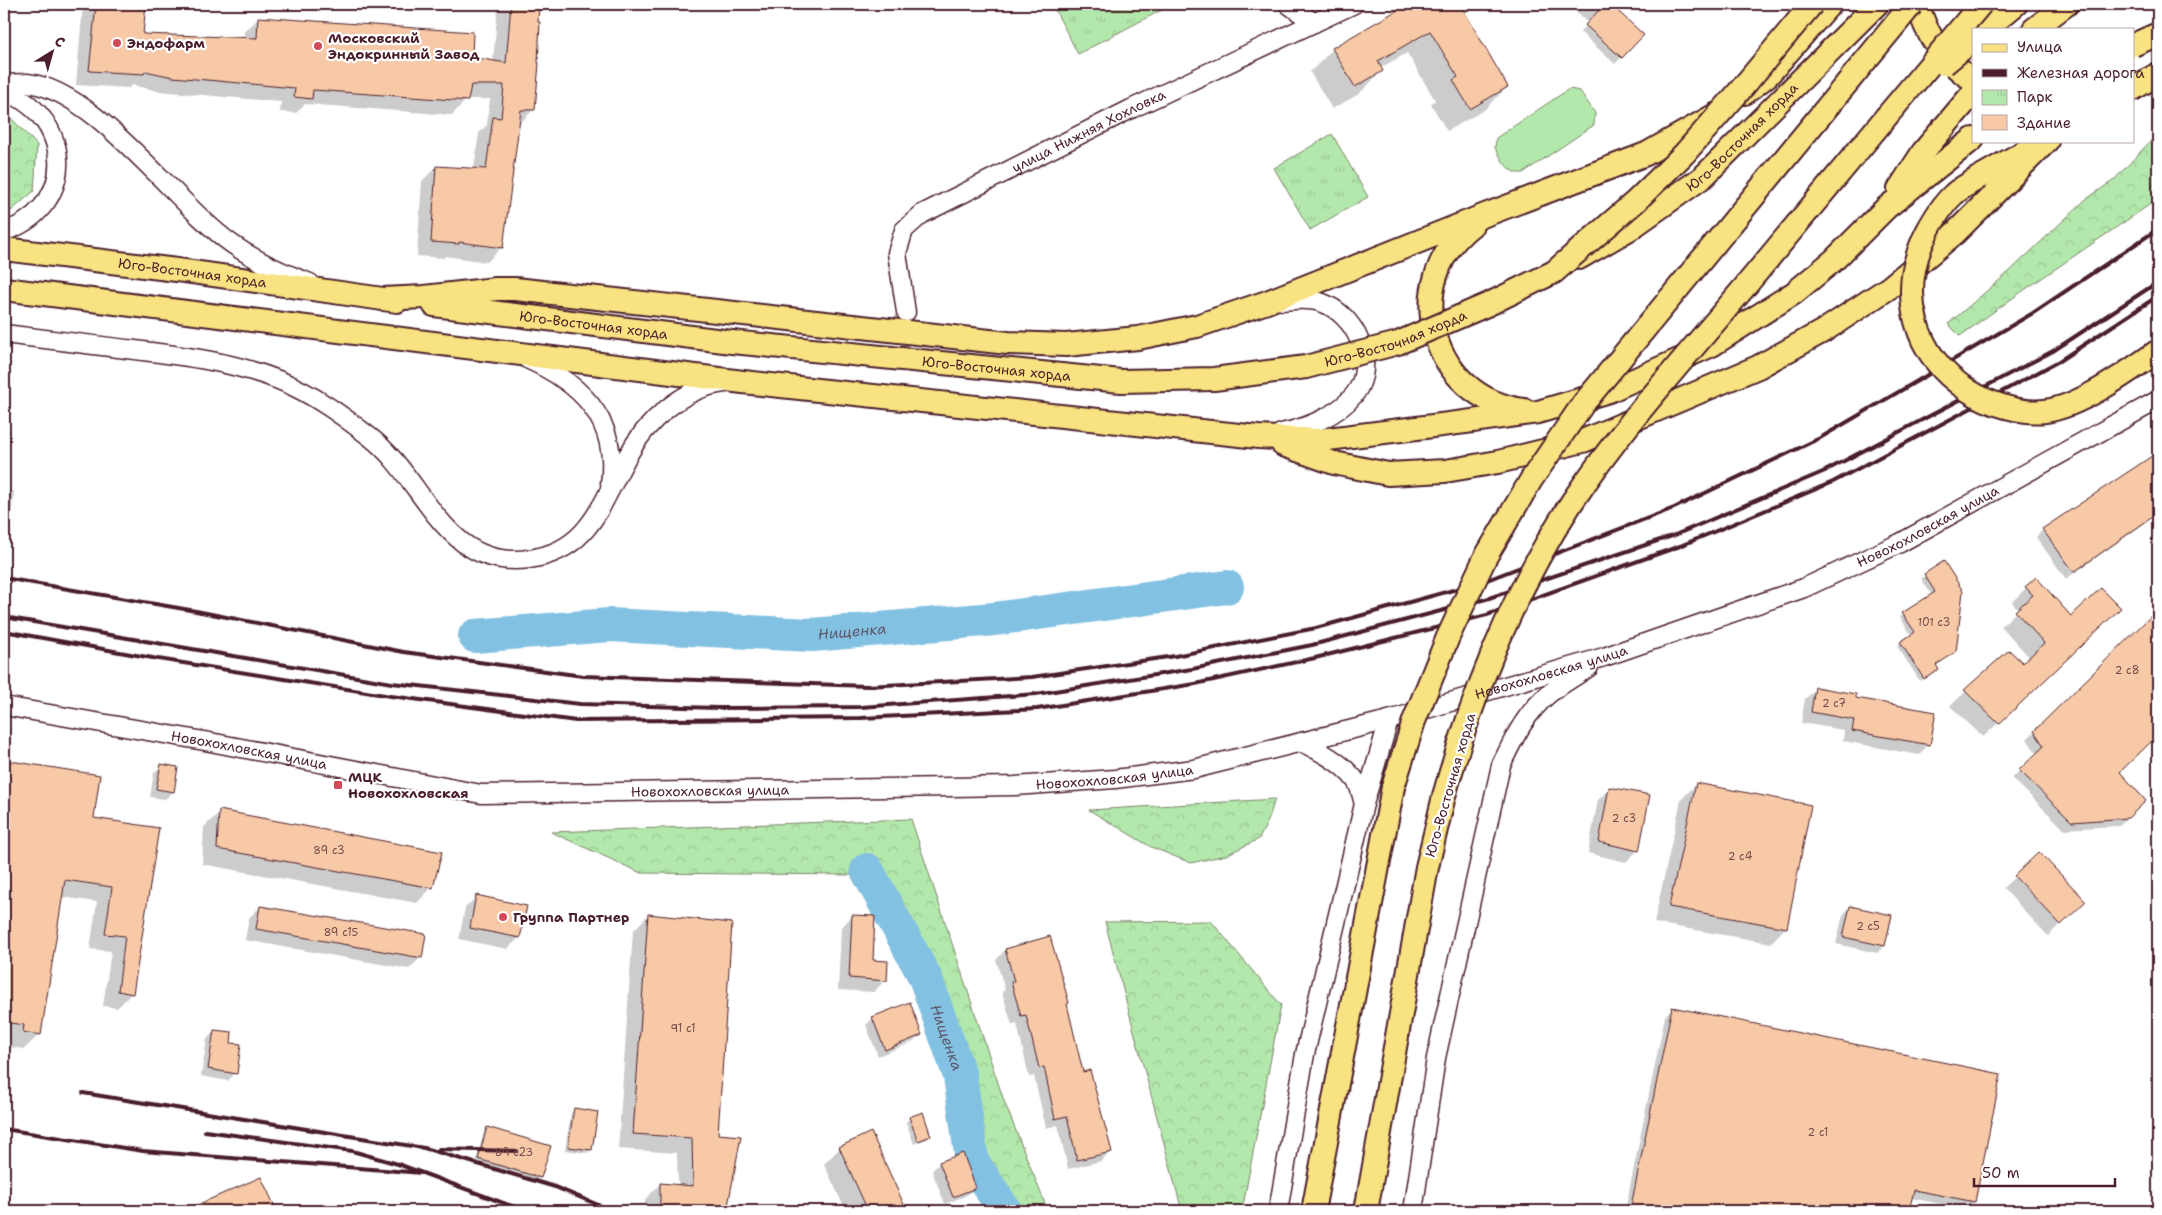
<svg xmlns="http://www.w3.org/2000/svg" width="2162" height="1215" font-family="'Shantell Sans',sans-serif">
  <style>
    .grass { fill: #b2e8ab; stroke: #7e846b }
    .forest { fill: url(#forest-crowns); stroke: #7e846b }
    .park { fill: url(#park-tufts); stroke: #7e846b }
    .shadow { fill: #0003 }
    .lines { fill: none; stroke-linecap: round; stroke-linejoin: round }
    .river { stroke: #83c1e3; stroke-width: 34 }
    .building { fill: #f7c9a6; stroke: #4a1f2b }
    .minor-casing { stroke: #4a1f2b; stroke-width: 21 }
    .major-casing { stroke: #4a1f2b; stroke-width: 26 }
    .minor { stroke: #fff; stroke-width: 18 }
    .major { stroke: #f8e281; stroke-width: 22 }
    .rail { stroke: #4a1f2b; stroke-width: 4 }
    .major-bridge-casing { stroke: #4a1f2b; stroke-width: 26; stroke-linecap: butt }
    .major-bridge { stroke: #f8e281; stroke-width: 22 }
    .poi-dot { fill: #d1495b; stroke: #fff; stroke-width: 2 }
    .labels { text-anchor: middle; dominant-baseline: central; stroke-width: 4.5; stroke-linejoin: round; paint-order: stroke }
    .number-label { font-size: 11px; fill: #754a4a }
    .poi-label { font-size: 14px; font-weight: bold; fill: #4a1f2b; stroke: #fff; text-anchor: start }
    .street-label { font-size: 14px; fill: #4a1f2b; stroke: #fff }
    .water-label { font-size: 15px; font-style: italic; fill: #5e586b; stroke: #fff }
  </style>
  <defs>
    <pattern id="forest-crowns" width="20" height="18" patternUnits="userSpaceOnUse" patternTransform="scale(1.25)"><rect width="20" height="18" fill="#b2e8ab"/><path d="M2 6a3 3 0 1 1 6 0M12 15a3 3 0 1 1 6 0" fill="none" stroke="#9bc793"/></pattern>
    <pattern id="park-tufts" width="24" height="20" patternUnits="userSpaceOnUse" patternTransform="scale(1.25)"><rect width="24" height="20" fill="#b2e8ab"/><path d="M3 7l-1-3M5 7V3M7 7l1-3M15 17l-1-3M17 17v-4M19 17l1-3" fill="none" stroke="#9bc793"/></pattern>
  </defs>
  <rect width="100%" height="100%" fill="#fff"/>
  <filter id="ink" filterUnits="userSpaceOnUse"><feTurbulence type="fractalNoise" baseFrequency=".02" numOctaves="2"/><feDisplacementMap in="SourceGraphic" scale="10" xChannelSelector="R" yChannelSelector="G"/><feConvolveMatrix kernelMatrix="1 2 1 2 8 2 1 2 1" color-interpolation-filters="sRGB"/></filter>
  <g filter="url(#ink)">
    <path class="grass" d="M1569 89 1580 91 1595 113 1594 125 1523 173C1508 175 1502 159 1495 148L1496 138Z"/>
    <path class="forest" d="M4 118H11L37 145 34 191 10 212 4 211Z
      M2158 133V199L2017 295 1960 336 1948 324 2009 272 2085 200 2114 180Z
      M1275 799 1268 821 1259 839 1226 855 1191 863 1151 847 1089 810Z
      M911 819 1004 1101 1048 1211H1004L908 978 851 875 641 873 551 832Z
      M1211 921 1281 1005 1242 1211H1182L1105 922Z"/>
    <path class="park" d="M1052 4H1173L1078 54Z
      M1332 134 1368 197 1310 230 1274 168Z"/>
    <path class="shadow" d="M83 4H145L142 35 244 39V32L259 18 493 62 498 4H538L533 110 519 124 502 247 487 262 445 256 444 258 417 256 422 181 436 167 474 169 479 133 487 125 490 99H467L452 115 305 104 296 113 280 112 281 102 158 91 132 85 129 88 76 85Z
      M1410 4H1458L1507 87 1484 110 1447 131 1431 104 1435 100 1407 53 1380 68 1382 71 1359 94 1332 109 1310 72 1333 49Z
      M1567 4H1608L1642 35 1615 64 1580 32 1588 23Z
      M2158 453V514L2066 579 2036 537 2043 530Z
      M4 490 14 492 6 557 4 559Z
      M1944 563 1934 673 1920 681 1897 646 1911 635 1900 617 1932 595 1921 579Z
      M2026 588 2071 618 2105 623 1983 737 1950 706 2009 652 2023 665 2030 658 2001 626 2018 610 2012 602Z
      M2158 610V734L2118 772 2144 801 2119 826 2064 829 2012 778 2037 754 2027 739Z
      M1816 689 1854 699 1929 744 1919 755 1843 741 1844 730 1801 723 1805 699Z
      M4 761 99 776 93 819 158 829 132 993 117 1008 103 1006 111 951 90 949 97 902 61 897 40 1034 24 1049 8 1047 10 1040 4 1039Z
      M161 766 173 792 165 799 150 797 154 773Z
      M1696 784 1786 927 1771 943 1654 923 1681 800Z
      M1610 788 1638 850 1626 862 1588 853 1598 800Z
      M220 812 432 887 417 903 202 864 204 827Z
      M2039 854 2084 901 2048 936 2003 888Z
      M476 897 519 938 507 949 459 939 465 908Z
      M260 907 421 957 409 969 245 940 249 918Z
      M1850 907 1884 946 1877 953 1836 944 1843 915Z
      M648 915 717 1135 739 1137 726 1211H645V1200L660 1184 678 1186 677 1153 618 1149 633 931Z
      M852 916 872 961 885 980 874 992 838 990 841 928Z
      M1005 950 1066 1005 1082 1073 1110 1152 1101 1161 1068 1169 1058 1125 1046 1128 1034 1076 1029 1077 1017 1024 1012 1025 1002 992 1005 990 996 960Z
      M1672 1008 2000 1075 1974 1202 1966 1209 1911 1198 1908 1211H1625L1665 1016Z
      M873 1018 921 1035 913 1042 878 1056 866 1025Z
      M215 1031 229 1044 235 1073 228 1081 201 1076 207 1039Z
      M574 1110 591 1150 587 1153 565 1150 571 1113Z
      M910 1118 930 1136 927 1139 914 1144 906 1122Z
      M488 1128 540 1177 537 1180 476 1162 484 1132Z
      M871 1134 906 1211H846L824 1164 840 1148Z
      M939 1163 975 1188 967 1195 945 1204 932 1171Z
      M260 1179 275 1211H186Z"/>
    <g class="lines">
      <g class="river">
        <path id="s1" d="M475 636 609 625 812 635 994 619 1227 587"/>
        <path id="s2" d="M867 870 925 977 960 1076 972 1161 1005 1211"/>
      </g>
    </g>
    <path class="building" d="M96 4H146L143 34 257 38 258 17 473 32 472 57 506 63 511 4H539L538 22H540L538 63H539L535 110H521L503 248 459 242V244L431 242 436 166 486 169 493 117 501 118 504 85H471L468 101 313 90 312 99 294 97 295 88 173 77 145 71 144 74 89 71Z
      M1408 4H1460L1508 87 1470 109 1453 80 1458 77 1430 31 1378 61 1383 71 1355 87 1332 48Z
      M1605 4H1610L1644 35 1622 58 1585 25Z
      M2158 452V513L2074 572 2042 529Z
      M1944 561 1963 591 1956 652 1936 665 1939 670 1924 679 1900 642 1915 632 1902 613 1935 592 1924 574Z
      M2036 577 2071 616 2101 588 2121 608 1999 724 1964 690 2009 650 2023 663 2044 643 2015 611 2033 595 2025 587Z
      M2158 609V735L2120 772 2146 801 2128 818 2072 822 2019 770 2044 746 2034 731Z
      M1815 687 1856 694V698L1936 712 1930 745 1852 731 1854 720 1811 712Z
      M4 760 100 775 94 818 159 828 133 994 118 991 125 936 105 934 112 887 65 880 41 1035 23 1032 24 1025 4 1022Z
      M161 764 178 767 174 792 156 789Z
      M1696 783 1811 805 1787 928 1669 907Z
      M1609 787 1650 795 1639 851 1599 842Z
      M219 810 442 852 433 888 217 849Z
      M2039 852 2086 901 2061 925 2014 876Z
      M476 895 527 906 520 938 470 928Z
      M260 906 426 934 422 958 256 929Z
      M1850 906 1892 915 1885 946 1843 937Z
      M648 914 732 923 718 1134 741 1136 727 1211H660V1183L693 1186 692 1138 633 1134Z
      M852 915 875 916 873 960 888 961 887 981 849 978Z
      M1050 936 1069 1003 1067 1004 1083 1072 1090 1070 1112 1152 1077 1160 1067 1116 1055 1119 1044 1067 1039 1068 1026 1015 1021 1016 1011 982 1014 981 1005 949Z
      M910 1002 922 1035 885 1050 872 1017Z
      M1672 1007 2001 1074 1975 1202 1914 1190 1909 1211H1630Z
      M214 1030 232 1032 231 1043 241 1044 237 1074 208 1069Z
      M574 1108 598 1112 592 1150 568 1147Z
      M923 1112 931 1136 918 1141 909 1117Z
      M487 1127 551 1146 541 1178 478 1159Z
      M871 1132 907 1211H868L839 1147Z
      M963 1153 976 1188 953 1197 939 1162Z
      M261 1177 277 1211H183Z"/>
    <g class="lines">
      <defs>
        <g id="minor">
          <path d="M1288 4 1314 23"/>
          <path d="M4 84C11 84 19 83 27 83 96 90 174 203 232 244 256 261 283 273 310 283"/>
          <path d="M4 93C10 95 17 97 22 100 59 123 71 173 42 207 33 218 18 228 4 231"/>
          <path id="s3" d="M906 312 897 253 904 230 922 214 1131 109 1354 4"/>
          <path d="M4 334C47 339 91 345 135 350 185 356 234 362 281 381 313 394 343 416 370 437 425 479 444 571 529 559 590 551 601 503 627 457 646 421 684 387 725 383"/>
          <path d="M527 359C581 383 619 420 610 484"/>
          <path d="M1281 433C1306 428 1337 416 1354 395 1379 363 1355 313 1320 302 1307 298 1294 300 1282 301"/>
          <path id="s4" d="M4 706 210 742 481 794 1015 786 1115 779 1194 769 1389 720 1604 657 1804 588 1900 543 2158 400"/>
          <path d="M1301 742C1320 751 1343 763 1356 781 1360 787 1362 797 1364 804"/>
          <path d="M1278 1211 1305 1054 1364 804 1389 720"/>
          <path d="M1413 1211 1436 1058 1501 765C1514 738 1526 712 1550 693 1562 684 1576 676 1589 667"/>
        </g>
        <g id="major">
          <path d="M1918 4C1925 35 1946 63 1973 80"/>
          <path d="M1986 29 2016 4"/>
          <path d="M2034 29 2067 4"/>
          <path d="M2133 89 2158 74"/>
          <path d="M1745 93 1768 75 1830 4"/>
          <path d="M1978 178 2029 149"/>
          <path d="M1899 189 1923 152 1973 93"/>
          <path d="M1472 225C1398 282 1431 399 1524 410"/>
          <path id="s5" d="M4 249 185 271 397 301"/>
          <path id="s6" d="M1579 258 1631 228 1703 177 1877 4"/>
          <path d="M1748 283 1886 117"/>
          <path d="M4 289 743 382 1258 437 1320 440 1465 422 1538 412 1609 391 1712 345 1794 293 1834 260 1886 208 1973 139"/>
          <path d="M382 299 424 297 496 289H515L1008 343 1066 345 1138 338 1197 326 1267 302 1485 215 1646 154 1717 114"/>
          <path id="s7" d="M434 305 732 342"/>
          <path d="M1283 445 1334 463 1388 474 1445 471 1498 462 1583 441 1758 367 1825 330 1890 287 1955 233 2047 141"/>
          <path d="M1313 1211 1393 787"/>
          <path d="M1366 1211 1427 867 1444 796"/>
        </g>
      </defs>
      <use href="#minor" class="minor-casing"/>
      <use href="#major" class="major-casing"/>
      <use href="#minor" class="minor"/>
      <use href="#major" class="major"/>
      <path class="rail" d="M4 578 196 611 404 652 583 676 867 686 1032 677 1175 656 1316 628 1482 582 1674 508 1820 438 2033 313 2158 229
        M4 617 392 683 580 704 718 708 861 707 1036 694 1192 669 1312 645 1486 599 1675 535 1825 471 2053 351 2158 282
        M4 631 158 659 391 696 576 721 861 718 1037 709 1195 684 1315 658 1487 615 1680 546 1833 482 2059 361 2158 296
        M83 1093 424 1148 555 1187 613 1211
        M4 1129 143 1151 422 1173
        M205 1131 352 1151 398 1164 525 1211
        M439 1149 517 1151"/>
      <defs>
        <g id="major-bridge">
          <path d="M2133 45 2158 34"/>
          <path d="M1944 64 1973 40"/>
          <path d="M1886 117 1981 4"/>
          <path d="M1978 178C1970 184 1960 188 1953 195 1942 205 1934 219 1927 232 1897 292 1913 355 1969 391 1989 404 2022 414 2045 411 2080 407 2129 371 2158 351"/>
          <path id="s8" d="M732 342 1121 381 1214 379 1306 367 1398 343 1489 304 1554 272 1636 201 1684 154 1737 94 1812 4"/>
          <path d="M1393 787 1414 721 1448 637 1485 558 1531 480 1583 404 1912 4"/>
          <path d="M1444 796C1473 692 1513 592 1572 502 1624 424 1688 355 1748 283"/>
        </g>
      </defs>
      <use href="#major-bridge" class="major-bridge-casing"/>
      <use href="#major-bridge" class="major-bridge"/>
    </g>
  </g>
  <g class="poi-dot">
    <circle cx="117" cy="43" r="5"/>
    <circle cx="318" cy="46" r="5"/>
    <rect x="333" y="780" width="10" height="10" rx="2.5"/>
    <circle cx="503" cy="917" r="5"/>
  </g>
  <g class="labels">
    <g class="number-label">
      <text x="1934" y="622">101 с3</text>
      <text x="2127" y="670">2 с8</text>
      <text x="1834" y="703">2 с7</text>
      <text x="1624" y="818">2 с3</text>
      <text x="329" y="850">89 с3</text>
      <text x="1740" y="856">2 с4</text>
      <text x="1868" y="926">2 с5</text>
      <text x="341" y="932">89 с15</text>
      <text x="683" y="1028">91 с1</text>
      <text x="1818" y="1132">2 с1</text>
      <text x="514" y="1152">89 с23</text>
    </g>
    <g class="poi-label">
      <text x="328" y="38">Московский<tspan x="328" dy="16">Эндокринный Завод</tspan></text>
      <text x="127" y="43">Эндофарм</text>
      <text x="348" y="777">МЦК<tspan x="348" dy="16">Новохохловская</tspan></text>
      <text x="513" y="917">Группа Партнер</text>
    </g>
    <g class="street-label">
      <text stroke="none"><textPath href="#s3" startOffset="294">улица Нижняя Хохловка</textPath></text>
      <text stroke="none"><textPath href="#s6" startOffset="204">Юго-Восточная хорда</textPath></text>
      <text stroke="none"><textPath href="#s5" startOffset="190">Юго-Восточная хорда</textPath></text>
      <text stroke="none"><textPath href="#s7" startOffset="161">Юго-Восточная хорда</textPath></text>
      <text stroke="none"><textPath href="#s8" startOffset="671">Юго-Восточная хорда</textPath></text>
      <text stroke="none"><textPath href="#s8" startOffset="266">Юго-Восточная хорда</textPath></text>
      <text stroke="none"><textPath href="#s4" startOffset="1974">Новохохловская улица</textPath></text>
      <text stroke="none"><textPath href="#s4" startOffset="1569">Новохохловская улица</textPath></text>
      <text stroke="none"><textPath href="#s4" startOffset="249">Новохохловская улица</textPath></text>
      <text stroke="none"><textPath href="#s4" startOffset="1119">Новохохловская улица</textPath></text>
      <text transform="translate(1450 785) rotate(-74)">Юго-Восточная хорда</text>
      <text stroke="none"><textPath href="#s4" startOffset="714">Новохохловская улица</textPath></text>
    </g>
    <g class="water-label">
      <text stroke="none"><textPath href="#s1" startOffset="378">Нищенка</textPath></text>
      <text stroke="none"><textPath href="#s2" startOffset="186">Нищенка</textPath></text>
    </g>
  </g>
  <rect width="2162" height="1215" fill="none" stroke="#fff" stroke-width="20"/>
  <rect x="10" y="10" width="2142" height="1195" fill="none" stroke="#4a1f2b" stroke-width="2" filter="url(#ink)"/>
  <rect x="1972" y="28" width="162" height="115" fill="#ffffff" stroke="#b7a5aa"/>
  <rect x="1982" y="44" width="25" height="8" fill="#f8e281" stroke="#b7a5aa"/>
  <text x="2017" y="52" font-size="15" fill="#4a1f2b">Улица</text>
  <rect x="1982" y="69" width="25" height="8" fill="#4a1f2b" stroke="#b7a5aa"/>
  <text x="2017" y="78" font-size="15" fill="#4a1f2b">Железная дорога</text>
  <rect x="1982" y="90" width="25" height="15" fill="url(#park-tufts)" stroke="#b7a5aa"/>
  <text x="2017" y="102" font-size="15" fill="#4a1f2b">Парк</text>
  <rect x="1982" y="115" width="25" height="15" fill="#f7c9a6" stroke="#b7a5aa"/>
  <text x="2017" y="128" font-size="15" fill="#4a1f2b">Здание</text>
  <g transform="translate(52 52) rotate(37)" stroke="#ffffff" stroke-width="4" paint-order="stroke">
  <path d="M0-4L9 19L0 12L-9 19Z" fill="#4a1f2b"/>
  <text y="-8" font-size="14" font-weight="bold" text-anchor="middle" fill="#4a1f2b">С</text>
  </g>
  <path d="M1974 1178v8h141v-8" fill="none" stroke="#4a1f2b" stroke-width="2.5"/>
  <text x="1982" y="1178" font-size="15" fill="#4a1f2b" stroke="#ffffff" stroke-width="4" paint-order="stroke">50 m</text>
</svg>
